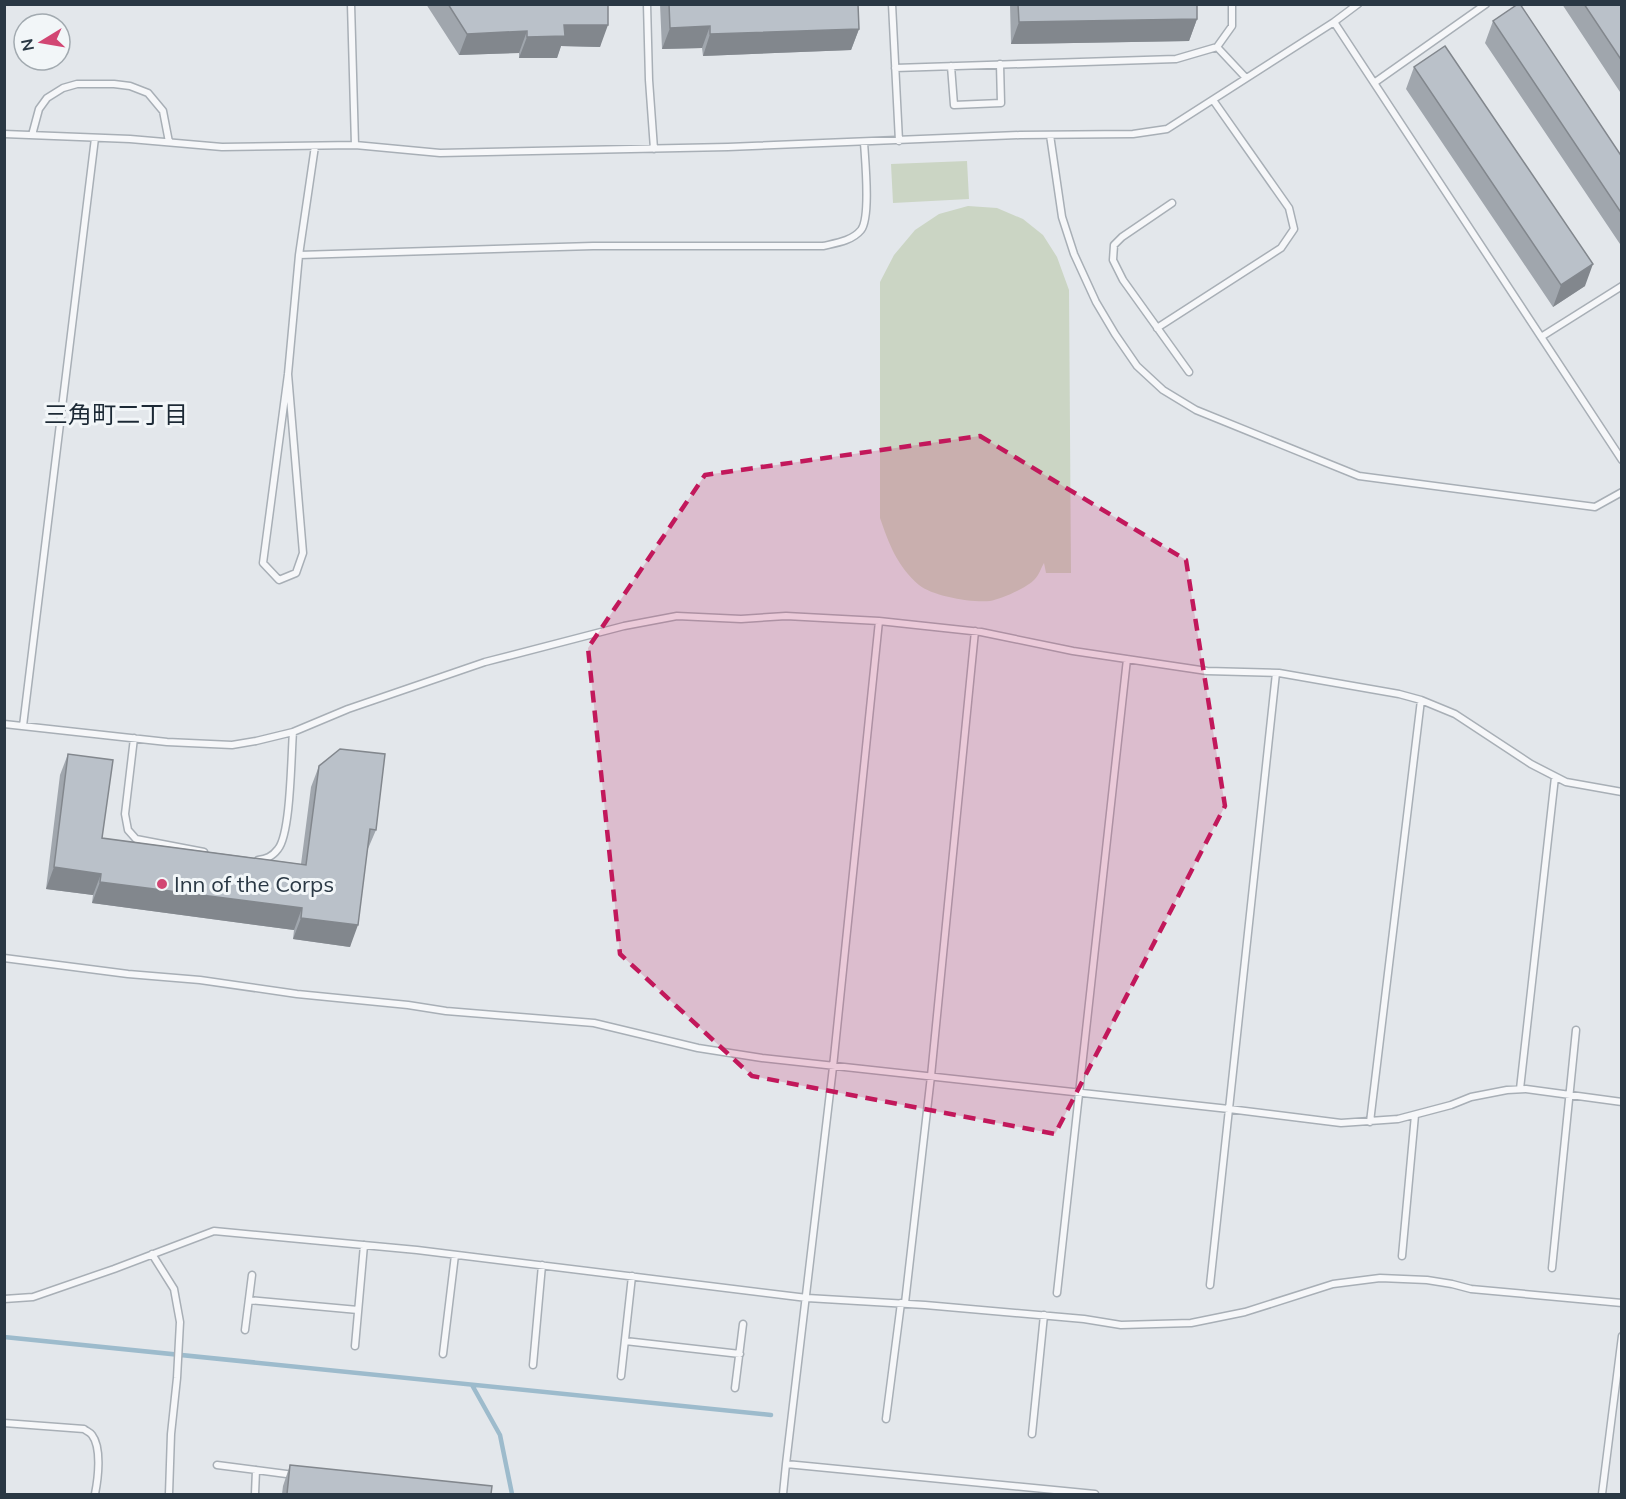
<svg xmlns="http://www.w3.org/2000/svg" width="1626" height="1499" font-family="Mulish,'Noto Sans JP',sans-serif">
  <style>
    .green { fill: #cbd5c4 }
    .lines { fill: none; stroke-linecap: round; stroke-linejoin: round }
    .stream { stroke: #9dbbcc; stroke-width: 4.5 }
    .lane-casing { stroke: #a8afb6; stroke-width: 9 }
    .lane { stroke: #f6f7f9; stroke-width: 6 }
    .wall { fill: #a0a6ad }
    .shaded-wall { fill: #82878d }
    .building { fill: #bac1c9; stroke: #82878d; stroke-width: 1.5 }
    .marked { fill: #c2185b; fill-opacity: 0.2; stroke: #c2185b; stroke-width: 4.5; stroke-dasharray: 12 8; stroke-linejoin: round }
    .poi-dot { fill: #d24673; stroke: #f2f6f8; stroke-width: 2 }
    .labels { text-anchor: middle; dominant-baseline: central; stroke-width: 6; stroke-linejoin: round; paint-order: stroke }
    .poi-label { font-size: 22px; fill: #2a3844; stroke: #f2f6f8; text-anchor: start }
    .neighbourhood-label { font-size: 24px; fill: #1c2935; stroke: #f2f6f8 }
  </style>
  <rect width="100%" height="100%" fill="#e3e7eb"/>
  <path class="green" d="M967 161 969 199 893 203 891 164Z
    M968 206 997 208 1023 219 1043 235 1057 257 1069 290 1071 573H1046L1044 563C1041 568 1039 575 1035 579 1027 588 1001 599 990 601 972 603 932 596 919 585 897 566 889 544 880 518V282L894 255 915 230 939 214Z"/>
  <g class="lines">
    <path class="stream" d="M4 1337 771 1415
      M472 1385 500 1435 512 1494"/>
    <defs>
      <path id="lane" d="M351 4 355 145
        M647 4 649 80 654 149
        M892 4 899 141
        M1334 22 1622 460
        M1217 47 1246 78
        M951 66 954 105 1001 103 1000 64
        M895 68 1176 59 1217 47 1232 26V4
        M1374 83 1486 4
        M4 134 130 139 222 147 355 145 440 153 728 147 1020 135 1133 134 1167 129 1334 22 1358 4
        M32 135 39 109 47 98 63 88 77 84H114L130 86 148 93 163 111 169 142
        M1050 135 1062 217 1074 254 1096 302 1115 334 1137 366 1163 390 1196 410 1359 476 1595 507 1622 492
        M1172 203 1122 237 1114 245 1113 260 1123 280 1189 372
        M299 255 593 246H823C836 243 852 241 861 230 871 217 865 160 864 142
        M1157 328 1281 248 1294 229 1289 208 1213 100
        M1541 337 1622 286
        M288 374 303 553 296 573 279 580 263 563 288 374 299 255 315 146
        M879 621 833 1067 786 1464 1095 1494
        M4 724 167 742 232 745 256 741 293 732 348 709 485 662 624 626 677 616 741 619 786 616 879 621 981 632 1073 651 1207 671 1279 673 1399 694 1421 700 1455 714 1531 764 1566 782 1622 792
        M23 726 95 138
        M134 738 125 814 128 830 136 839 204 852
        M258 860C266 859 272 857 278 849 291 833 291 756 293 732
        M4 958 128 974 200 980 297 994 408 1005 446 1011 594 1023 698 1048 762 1058 1229 1109 1341 1123 1398 1119 1451 1105 1471 1097 1507 1090 1526 1089 1622 1102
        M1520 1089 1555 777
        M1370 1122 1421 700
        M152 1254 174 1289 180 1322 177 1378 171 1434 169 1494
        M1402 1256 1415 1115
        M1552 1268 1576 1030
        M1210 1285 1276 673
        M1057 1293 1127 659
        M4 1299 33 1297 114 1269 214 1231 417 1250 807 1298 925 1305 1084 1319 1121 1325 1191 1323 1245 1312 1333 1284 1380 1278 1427 1280 1452 1284 1471 1289 1622 1303
        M249 1300 358 1310
        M905 1303 931 1076 975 631
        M245 1330 252 1275
        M625 1341 740 1354
        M355 1346 364 1245
        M443 1354 455 1255
        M533 1365 542 1265
        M621 1376 632 1276
        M735 1388 743 1324
        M886 1419 901 1303
        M4 1423 84 1429C86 1431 90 1432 92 1435 102 1448 98 1479 95 1494
        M1032 1434 1044 1315
        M217 1465 294 1475
        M255 1494 256 1470
        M783 1494 786 1464
        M1602 1494 1622 1336"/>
    </defs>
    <use href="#lane" class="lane-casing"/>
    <use href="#lane" class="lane"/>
  </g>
  <path class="wall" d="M426 4H608L600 47 561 46 557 58H519V53L459 55Z
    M660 4H858L859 29 851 50 703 56 702 48 662 49Z
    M1010 4H1197V19L1189 41 1011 44Z
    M1562 4H1621L1622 6V95Z
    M1493 21 1622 157V247L1485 43Z
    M1414 67 1585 286 1553 307 1406 89Z
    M68 754 102 838 301 864 311 787 319 766 376 830 367 851 350 947 293 939 294 930 92 903 93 895 46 889 60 775Z
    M290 1465 491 1494H282L283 1486Z"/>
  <path class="shaded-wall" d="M1197 19 1189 41 1011 44 1019 22Z
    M564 25H608L600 47 561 46 557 58H519L527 37Z
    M710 26 702 48 662 49 670 28Z
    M859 29 851 50 703 56 710 34Z
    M527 31 519 53 459 55 467 34Z
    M1593 264 1585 286 1553 307 1561 285Z
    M54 867 101 874 93 895 46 889Z
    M100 882 302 908 294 930 92 903Z
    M301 918 358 925 350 947 293 939Z"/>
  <path class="building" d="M448 4H608V25H564L565 36 527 37V31L467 34Z
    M669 4H858L859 29 710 34V26L670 28Z
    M1018 4H1197V19L1019 22Z
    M1518 4H1520L1622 157V214L1493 21Z
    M1584 4H1621L1622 6V61Z
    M1445 46 1593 264 1561 285 1414 67Z
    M340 749 385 754 376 830 370 829 358 925 301 918 302 908 100 882 101 874 54 867 68 754 113 760 102 838 306 865 319 766Z
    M290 1465 492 1486 491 1494H287Z"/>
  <path class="marked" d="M980 436 1186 560 1225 806 1055 1134 752 1076 620 954 588 648 705 475Z"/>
  <circle class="poi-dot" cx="162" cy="884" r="6"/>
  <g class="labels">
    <g class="poi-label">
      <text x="174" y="884">Inn of the Corps</text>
    </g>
    <g class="neighbourhood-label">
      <text x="116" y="414">三角町二丁目</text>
    </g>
  </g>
  <rect width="1626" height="1499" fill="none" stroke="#2a3844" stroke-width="12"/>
  <g transform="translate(42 42) rotate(259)"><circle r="28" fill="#f2f6f8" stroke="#a2aab0" stroke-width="1.5"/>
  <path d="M0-4.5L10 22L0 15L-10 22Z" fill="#d24673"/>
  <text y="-9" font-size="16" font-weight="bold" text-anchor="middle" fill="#2a3844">N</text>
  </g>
</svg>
